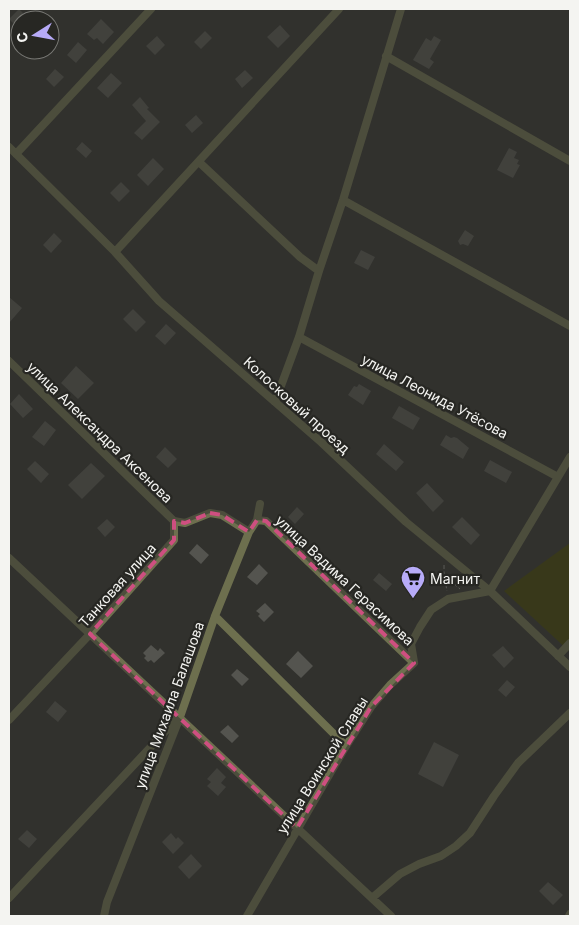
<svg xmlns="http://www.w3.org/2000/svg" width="579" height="925" font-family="Inter,sans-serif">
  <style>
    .green { fill: #414204 }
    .building { fill: #54544f }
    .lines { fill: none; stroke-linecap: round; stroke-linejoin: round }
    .path { stroke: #8d8d89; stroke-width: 1; stroke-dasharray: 4 2.5; stroke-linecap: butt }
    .minor { stroke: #6d6f4e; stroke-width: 8 }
    .marked { fill: none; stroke: #ce4f80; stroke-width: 4; stroke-dasharray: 10 6; stroke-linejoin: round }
    .labels { text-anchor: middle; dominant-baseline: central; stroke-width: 4.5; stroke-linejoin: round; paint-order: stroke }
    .street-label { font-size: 14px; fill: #f4f4f1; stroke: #272723 }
    .poi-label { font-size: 14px; fill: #f4f4f1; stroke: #272723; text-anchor: start }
  </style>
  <rect width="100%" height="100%" fill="#31312d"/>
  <path class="green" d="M570 543V652L504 591Z"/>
  <path class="building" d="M19 9 26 16 20 20 16 26 9 19Z
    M101 19 114 32 103 44 97 38 94 40 87 34Z
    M280 25 290 36 278 48 267 37Z
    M205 31 212 38 201 49 194 42Z
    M157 36 165 45 155 55 146 46Z
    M434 36 441 40 430 59 434 62 429 69 413 60 426 38 431 41Z
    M78 42 87 50 76 63 67 55Z
    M55 69 64 77 54 87 46 79Z
    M245 70 253 78 242 88 235 79Z
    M111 73 122 83 108 98 97 88Z
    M140 97 149 108 147 109 160 122 142 140 134 133 146 121 132 105Z
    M196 115 203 123 192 133 185 125Z
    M82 142 92 151 86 158 76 149Z
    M509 148 517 152 514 158 519 160 517 164 520 165 513 178 497 170Z
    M153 158 164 169 148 186 137 175Z
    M121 182 130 191 119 202 110 193Z
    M465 230 474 236 468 246 463 244 460 245 458 241Z
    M54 233 62 241 51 253 43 245Z
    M361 250 375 257 368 270 354 263Z
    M9 297 22 308 9 323Z
    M133 309 146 322 136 332 123 319Z
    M166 324 176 333 165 345 155 336Z
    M76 366 94 383 78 399 61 383Z
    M359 384 371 391 363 405 348 395 354 386 357 387Z
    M19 394 33 409 23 418 10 404Z
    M399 406 420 418 413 430 392 418Z
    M45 421 56 430 44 446 32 437Z
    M446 435 451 438 454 437 457 438 469 448 463 459 440 445Z
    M384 444 404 462 396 471 376 454Z
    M165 447 177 459 168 468 156 457Z
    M490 460 512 472 506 483 484 471Z
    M35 461 49 474 41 483 27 469Z
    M91 463 105 476 82 499 68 485Z
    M427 483 444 501 433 512 416 493Z
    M297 507 304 514 295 524 288 517Z
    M462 517 480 535 471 545 452 527Z
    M107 519 115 527 105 537 97 528Z
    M197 544 209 555 201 564 189 553Z
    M259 564 268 573 257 585 247 577Z
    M379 573 392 584 386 591 373 580Z
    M265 603 274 612 264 622 258 616 260 614 256 611Z
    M151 645 158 651 160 648 165 653 154 663 151 660 148 662 144 658 146 656 143 653Z
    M503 646 514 658 504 668 492 655Z
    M298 651 313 666 301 678 286 664Z
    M237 669 249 679 242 686 231 675Z
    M507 680 515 687 506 697 498 690Z
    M55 701 67 711 58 722 46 712Z
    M228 725 239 736 232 743 220 732Z
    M434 742 459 755 443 787 418 774Z
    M217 768 226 777 221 783 226 787 218 796 207 786 211 782 207 779Z
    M27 830 37 839 29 848 18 839Z
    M171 833 176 839 178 837 184 843 173 854 162 842Z
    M191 854 202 866 189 879 178 867Z
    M548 882 563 895 553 905 539 891Z"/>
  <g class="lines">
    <path class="path" d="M444 565V575L447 591
      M444 575 460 589"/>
    <path class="minor" d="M386 56 570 161
      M9 147 115 252 159 301 321 442 406 522 490 591 570 667
      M16 154 151 9
      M199 162 300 257 319 271
      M343 200 570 326
      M115 252 339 9
      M299 337 558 477
      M9 361 174 521
      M275 402 299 337 319 271 343 200 401 9
      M257 520 266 521 414 663
      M9 558 391 916
      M490 591 570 457
      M215 616 346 746
      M558 656 570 643
      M414 662 411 644 420 627 431 610 448 599 490 591
      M9 720 90 634 174 540V521L185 523 210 513 222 515 249 532
      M9 898 177 719
      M372 898 400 874 419 864 441 856 456 846 470 833 494 796 518 763 570 713
      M104 916 107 902 180 717 215 616 249 532 257 520 260 504
      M247 916 346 746 371 707 390 685 414 663
      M569 916 570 914"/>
  </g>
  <path d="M0 0H579V925H0ZM210 513 222 515 249 532 257 520 266 521 414 663 371 707 297 828 90 634 174 540V521L185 523Z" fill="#31312d" fill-opacity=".55" fill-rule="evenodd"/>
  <path class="marked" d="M210 513 222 515 249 532 257 520 266 521 414 663 371 707 297 828 90 634 174 540V521L185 523Z"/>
  <defs>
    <symbol id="supermarket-pin" viewBox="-11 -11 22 30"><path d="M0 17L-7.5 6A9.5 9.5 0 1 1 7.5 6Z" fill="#b7abf8" stroke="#272723"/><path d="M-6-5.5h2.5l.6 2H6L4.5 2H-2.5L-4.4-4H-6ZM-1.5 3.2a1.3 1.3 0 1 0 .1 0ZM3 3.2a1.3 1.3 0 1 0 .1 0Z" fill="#111"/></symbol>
  </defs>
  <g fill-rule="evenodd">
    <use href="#supermarket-pin" x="399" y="564" width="28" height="38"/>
  </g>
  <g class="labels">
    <g class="street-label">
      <text transform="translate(435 396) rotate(28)">улица Леонида Утёсова</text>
      <text transform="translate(297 405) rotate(42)">Колосковый проезд</text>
      <text transform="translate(100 432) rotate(44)">улица Александра Аксенова</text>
      <text transform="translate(345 580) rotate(43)">улица Вадима Герасимова</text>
      <text transform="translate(117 585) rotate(-48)">Танковая улица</text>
      <text transform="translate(169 705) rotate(-70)">улица Михаила Балашова</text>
      <text transform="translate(322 765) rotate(-58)">улица Воинской Славы</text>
    </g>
    <g class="poi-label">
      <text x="430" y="578">Магнит</text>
    </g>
  </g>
  <rect width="579" height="925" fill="none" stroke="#f4f4f1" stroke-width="20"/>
  <g transform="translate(35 35) rotate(259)"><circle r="24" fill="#272723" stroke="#797975"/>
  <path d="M0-4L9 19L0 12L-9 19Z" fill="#b7abf8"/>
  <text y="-8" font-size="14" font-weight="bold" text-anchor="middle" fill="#f4f4f1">С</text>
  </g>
</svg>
